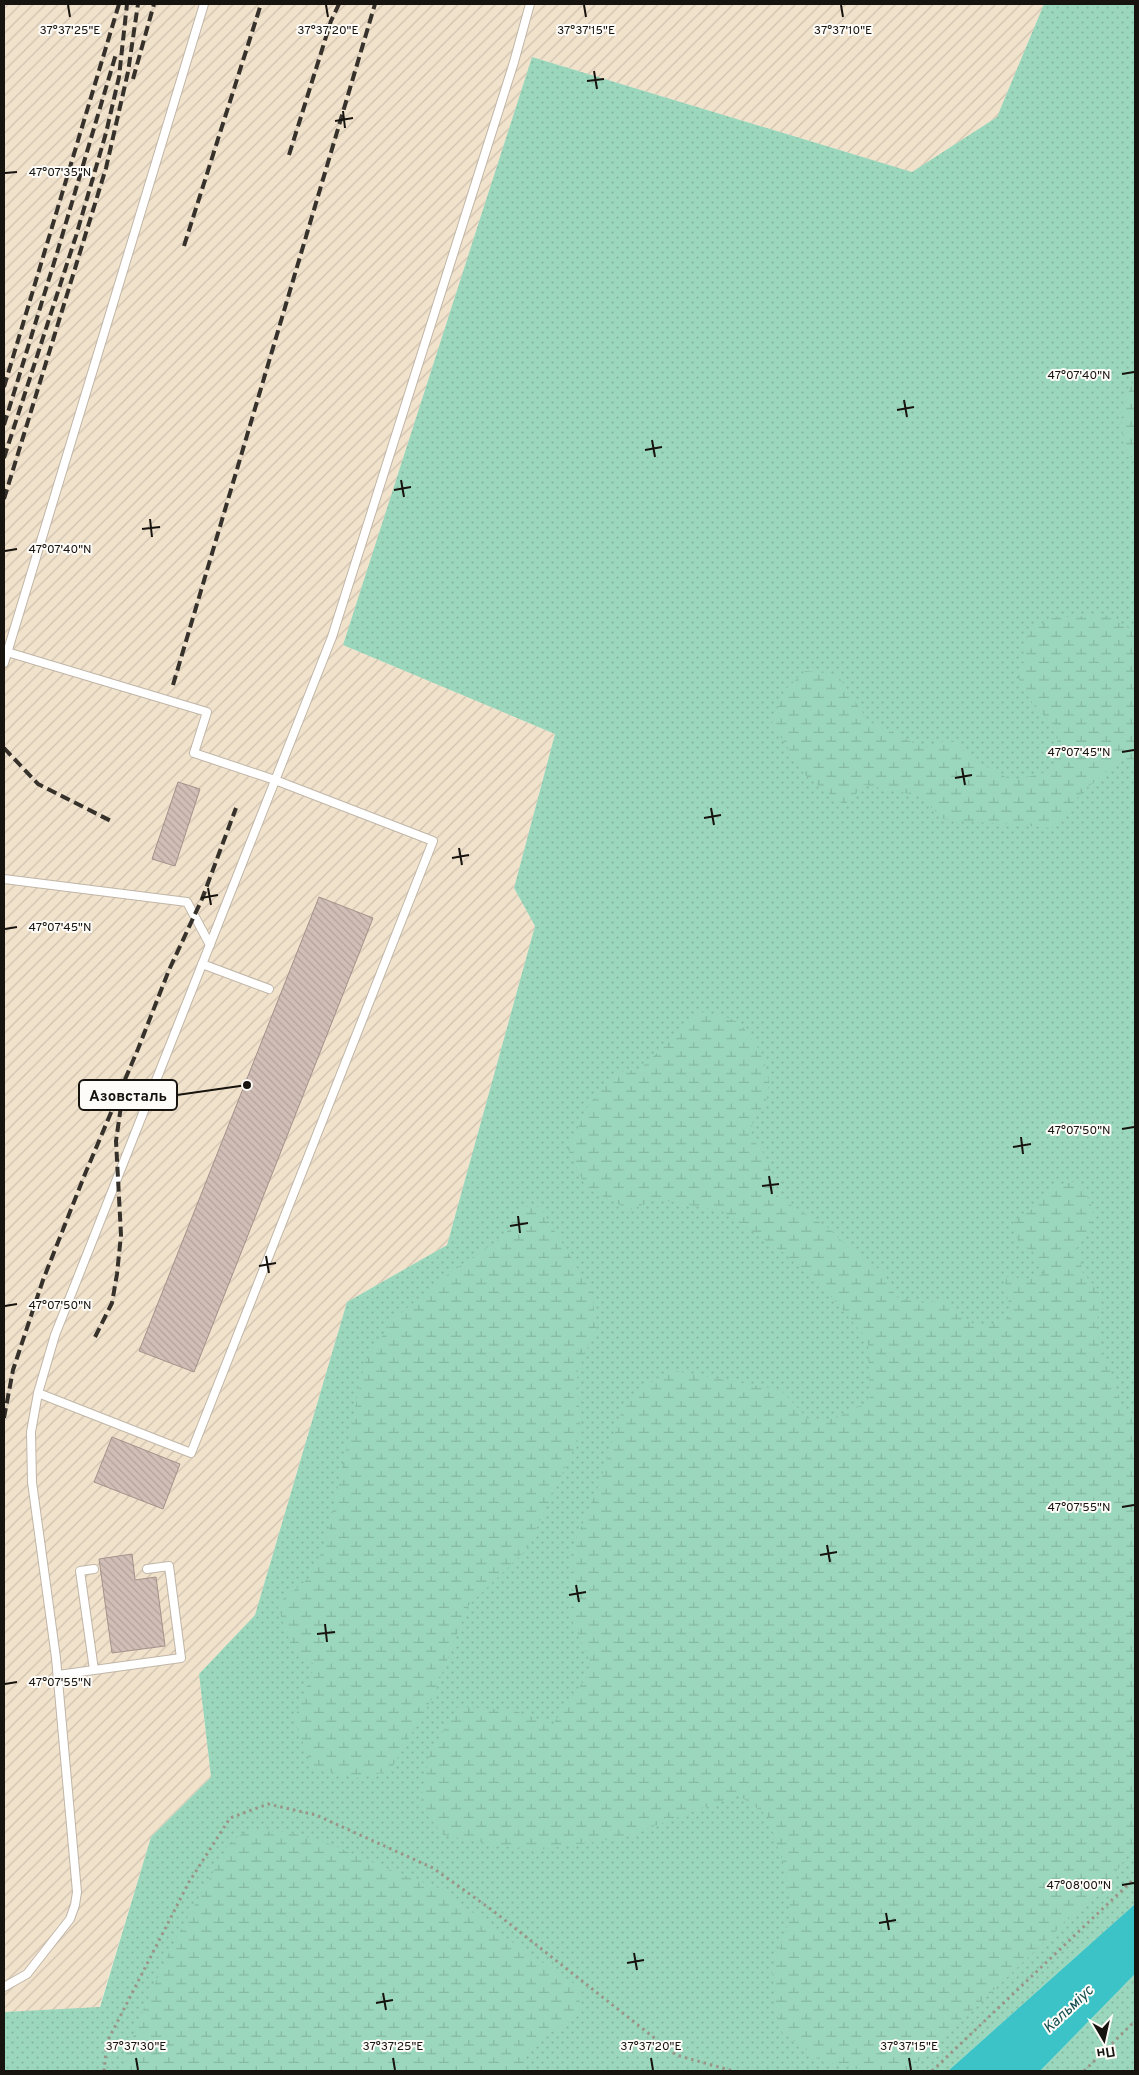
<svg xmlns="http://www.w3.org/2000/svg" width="1139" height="2075" font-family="Overpass,sans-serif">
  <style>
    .industrial { fill: url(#industrial-furrows) }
    .grass { fill: url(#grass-dots) }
    .wetland { fill: url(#wetland-marsh) }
    .water { fill: #3bc3c7 }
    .building { fill: url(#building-back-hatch); stroke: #a4918b }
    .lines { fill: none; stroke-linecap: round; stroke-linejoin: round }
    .lane-casing { stroke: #c0b6a7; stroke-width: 10 }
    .path { stroke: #9b9488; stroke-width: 3; stroke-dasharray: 2.5 4; stroke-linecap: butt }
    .lane { stroke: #fff; stroke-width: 8 }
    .rail { stroke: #36322b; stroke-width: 4; stroke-dasharray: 10 5; stroke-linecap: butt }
    .ticks { fill: none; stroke: #17130e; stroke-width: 2 }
    .labels { text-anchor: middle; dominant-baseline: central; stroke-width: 4; stroke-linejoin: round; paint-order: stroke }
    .water-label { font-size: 15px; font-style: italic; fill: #164f51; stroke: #fefcf8 }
    .ticks-label { font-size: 12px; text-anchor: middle; fill: #17130e; stroke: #fefcf8; stroke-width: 4; stroke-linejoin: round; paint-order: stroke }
    .leader { fill: none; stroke: #17130e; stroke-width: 2 }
    .callout-dot { fill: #17130e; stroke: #fefcf8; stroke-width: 2 }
    .callout { fill: #fefcf8; stroke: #17130e; stroke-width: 2 }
    .callout-label { font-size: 15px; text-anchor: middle; font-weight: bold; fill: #17130e }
  </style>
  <defs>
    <pattern id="industrial-furrows" width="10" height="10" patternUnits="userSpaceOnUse" patternTransform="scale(1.25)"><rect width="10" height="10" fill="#f1e2cc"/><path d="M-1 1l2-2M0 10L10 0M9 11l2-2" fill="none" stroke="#cec1ae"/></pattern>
    <pattern id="grass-dots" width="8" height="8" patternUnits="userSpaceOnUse" patternTransform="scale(1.25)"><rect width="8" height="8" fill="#9bd7bc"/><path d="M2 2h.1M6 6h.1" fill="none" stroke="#85b8a0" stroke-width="1.8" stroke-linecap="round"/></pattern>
    <pattern id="wetland-marsh" width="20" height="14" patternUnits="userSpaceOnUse" patternTransform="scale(1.25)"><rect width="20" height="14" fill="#9bd7bc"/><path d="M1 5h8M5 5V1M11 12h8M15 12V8" fill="none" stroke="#85b8a0"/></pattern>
    <pattern id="building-back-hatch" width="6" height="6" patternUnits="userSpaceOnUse" patternTransform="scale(1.25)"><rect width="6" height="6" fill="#d1beb6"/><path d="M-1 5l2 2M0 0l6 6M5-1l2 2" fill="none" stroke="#b3a29b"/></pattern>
  </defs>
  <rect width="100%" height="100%" fill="#f7eddd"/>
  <path class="industrial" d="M4 4H1044L997 117 912 172 532 57 343 645 555 734 514 888 535 926 447 1245 347 1302 255 1615 199 1674 211 1777 151 1837 99 2008 4 2012Z"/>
  <path class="grass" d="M1044 4H1135V1904L948 2071H4V2012L100 2007 151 1837 211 1777 199 1674 255 1615 347 1302 447 1245 535 926 514 888 555 734 343 645 532 57 912 172 997 117Z
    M1135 1974V2071H1040Z"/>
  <path class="wetland" d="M1135 379V458L1124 456 1121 407Z
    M1105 615 1135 632V768L1122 759 1084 790 1052 828 943 819 920 796 865 785 844 805 805 775 772 723 784 691 805 671 837 674 868 721 924 748 951 739 974 760 1013 781 1053 770 1059 730 1033 705 1018 677 1029 630 1053 618Z
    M700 1012 726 1017 740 1023 763 1055 769 1082 766 1103 753 1119 751 1138C768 1154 773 1175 778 1197L827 1227 862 1260 883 1271 896 1297 924 1303 943 1301 976 1326 994 1324 1011 1317C1011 1301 1003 1293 1006 1277L1032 1279 1044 1273 1033 1252 1018 1242 1013 1222 1038 1205 1049 1187 1073 1182C1101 1206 1097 1220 1077 1248L1083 1273 1101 1293 1096 1330 1122 1405 1135 1420V1844L1112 1878 908 2071H867L822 2061 779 2030 772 1970 791 1916 786 1871 767 1815 738 1795 622 1838 531 1851 443 1835 420 1805 430 1752 458 1707 512 1710 553 1724 593 1668 571 1618V1551L599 1485 624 1403 669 1370 781 1390 808 1419H834L870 1401 868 1340 829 1294 787 1255 722 1211 657 1199 630 1210 586 1188 568 1149 589 1104 616 1073 640 1069Z
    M524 1207H540L592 1292 596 1328 577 1373 581 1434 526 1550 468 1606 433 1697 390 1771 359 1778 313 1768 294 1720 315 1665 291 1645 277 1604 309 1578 326 1542 365 1362 393 1320 447 1275 504 1236Z
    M245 1831 289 1832 333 1845 390 1870 441 1889 512 1942 579 1987 580 2011 566 2025 537 2039 525 2052 524 2071H122V2065L144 2008 172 1946 228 1845Z"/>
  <path class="water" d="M1135 1904V1974L1040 2071H948Z"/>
  <path class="building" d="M178 782 200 789 175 866 152 859Z
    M319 897 373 918 194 1372 139 1351Z
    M112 1437 180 1464 163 1509 94 1482Z
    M132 1554 135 1580 156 1577 165 1646 112 1653 99 1559Z"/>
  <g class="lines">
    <defs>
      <path id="lane" d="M7 652 207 712 194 753 275 780 433 841 191 1453 38 1393
        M4 663 204 4
        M4 879 187 902 210 945
        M202 964 269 989
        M94 1670 80 1571 94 1569
        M58 1675 181 1658 169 1566 147 1569
        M4 1987 27 1974 70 1919 75 1905 77 1892 56 1658 32 1482 31 1432 38 1393 55 1335 332 637 514 62 530 4"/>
    </defs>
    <use href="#lane" class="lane-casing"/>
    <path class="path" d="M104 2071 107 2042 189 1882 230 1818 268 1804 316 1815 433 1868 492 1910 676 2055 733 2071
      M932 2071 1135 1878
      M1084 2071 1135 2021"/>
    <use href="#lane" class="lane"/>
    <path class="rail" d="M133 79 154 4
      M289 155 331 21 339 4
      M184 246 261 4
      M4 387 119 4
      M4 425 57 253 116 54
      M4 458 76 236 106 133 119 77 127 4
      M4 499 106 168 128 72 138 4
      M173 685 375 4
      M4 748 38 784 111 821
      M95 1337 112 1303 117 1274 121 1235 116 1141 122 1099
      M4 1418 13 1370 43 1280 85 1174 138 1049 169 970 202 899 236 808"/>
  </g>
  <path class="ticks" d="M68 5 70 17M326 5 328 17M584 5 586 17M841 5 843 17M594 71 597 89M587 81 604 79M343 111 345 128M335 121 353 118M5 173 17 172M1122 374 1134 372M904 400 907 417M897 410 914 407M652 440 655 457M645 450 662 447M401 480 404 497M394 490 411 487M150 519 152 537M142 529 160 527M5 551 17 549M1122 752 1134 750M962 768 965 785M955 778 972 775M711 808 714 825M704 818 721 815M459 848 462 865M452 858 469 855M208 888 211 905M201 898 218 895M5 929 17 927M1122 1129 1134 1127M1021 1137 1023 1154M1013 1147 1031 1144M769 1176 772 1194M762 1186 779 1184M518 1216 520 1233M510 1226 528 1223M266 1256 269 1273M259 1266 276 1263M5 1306 17 1304M1122 1507 1134 1505M827 1545 830 1562M820 1555 837 1552M576 1585 579 1602M569 1595 586 1592M325 1624 327 1642M317 1634 335 1632M5 1684 17 1682M1122 1885 1134 1883M886 1913 889 1930M879 1923 896 1920M634 1953 637 1970M627 1963 644 1960M383 1993 386 2010M376 2003 393 2000M136 2058 138 2070M393 2058 395 2070M651 2058 653 2070M909 2058 911 2070"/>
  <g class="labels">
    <g class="water-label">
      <text transform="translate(1069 2010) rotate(-43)">Кальміус</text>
    </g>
  </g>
  <g class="ticks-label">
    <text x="70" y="34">37°37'25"E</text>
    <text x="328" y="34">37°37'20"E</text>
    <text x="586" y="34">37°37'15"E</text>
    <text x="843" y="34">37°37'10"E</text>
    <text x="60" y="176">47°07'35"N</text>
    <text x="1079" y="379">47°07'40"N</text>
    <text x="60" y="553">47°07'40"N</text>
    <text x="1079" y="756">47°07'45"N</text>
    <text x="60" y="931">47°07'45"N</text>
    <text x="1079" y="1134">47°07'50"N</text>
    <text x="60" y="1309">47°07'50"N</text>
    <text x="1079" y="1511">47°07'55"N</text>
    <text x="60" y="1686">47°07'55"N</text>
    <text x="1079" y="1889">47°08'00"N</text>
    <text x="136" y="2050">37°37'30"E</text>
    <text x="393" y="2050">37°37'25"E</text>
    <text x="651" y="2050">37°37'20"E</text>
    <text x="909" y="2050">37°37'15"E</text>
  </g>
  <path class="leader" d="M247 1085L177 1095"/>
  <circle class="callout-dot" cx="247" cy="1085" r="5"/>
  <rect class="callout" x="79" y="1080" width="98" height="30" rx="5"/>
  <g class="callout-label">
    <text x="128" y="1101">Азовсталь</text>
  </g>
  <rect width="1139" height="2075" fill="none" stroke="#17130e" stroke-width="10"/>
  <g transform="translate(1104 2040) rotate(171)" stroke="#fefcf8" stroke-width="4" paint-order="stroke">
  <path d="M0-4L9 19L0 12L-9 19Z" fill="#17130e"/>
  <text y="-8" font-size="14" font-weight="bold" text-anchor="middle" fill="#17130e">Пн</text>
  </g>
</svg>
